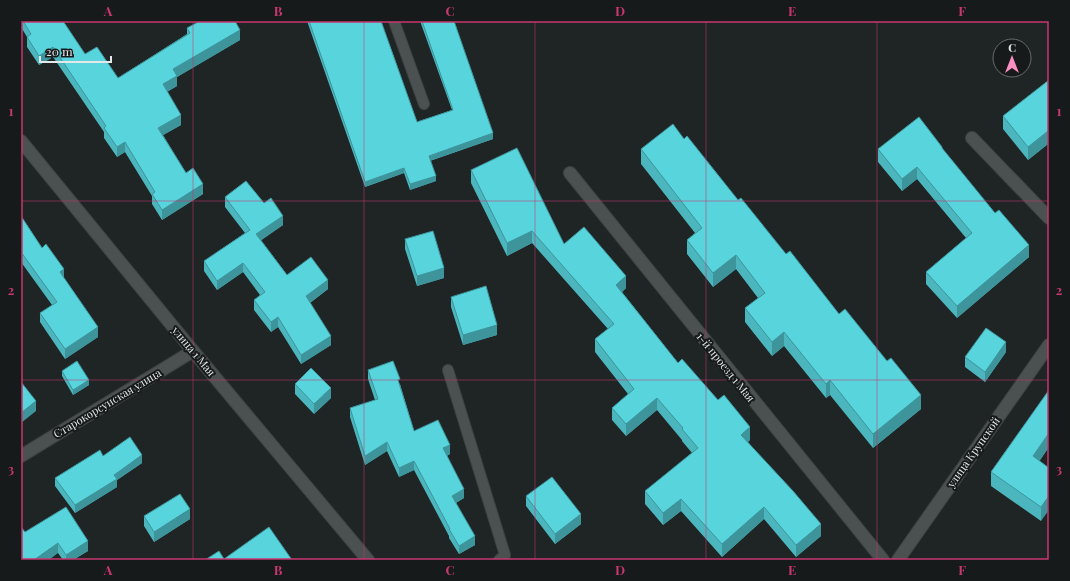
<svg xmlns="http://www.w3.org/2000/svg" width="1070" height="581" font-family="'Playfair Display',serif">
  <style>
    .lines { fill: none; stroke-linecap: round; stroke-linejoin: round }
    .service-casing { stroke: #3e4242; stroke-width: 12 }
    .minor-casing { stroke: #3e4242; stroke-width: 14 }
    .tertiary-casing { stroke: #3e4242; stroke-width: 14 }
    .service { stroke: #4b5051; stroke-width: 10 }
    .minor { stroke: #4b5051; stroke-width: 12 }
    .tertiary { stroke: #4b5051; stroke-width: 12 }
    .wall { fill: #4cb6be }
    .shaded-wall { fill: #3e949b }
    .building { fill: #58d4dd; stroke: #3e949b }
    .grid { fill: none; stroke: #c73770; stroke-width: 1; stroke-opacity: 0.55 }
    .labels { text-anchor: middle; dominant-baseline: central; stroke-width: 4; stroke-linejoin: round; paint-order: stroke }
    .street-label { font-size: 11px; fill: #e5e8e8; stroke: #161a1b }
    .neatline { fill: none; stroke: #c73770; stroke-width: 1.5 }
    .grid-label { font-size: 13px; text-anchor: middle; font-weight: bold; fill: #c73770 }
  </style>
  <rect width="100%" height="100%" fill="#1f2424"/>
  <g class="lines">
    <defs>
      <path id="service" d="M394 21 424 104
        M448 370 505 555 499 560"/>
      <path id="minor" d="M972 138 1049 218
        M570 173 883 560
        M21 456 193 351
        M898 560 1049 345"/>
      <path id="tertiary" d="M21 141 193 351 368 560"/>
    </defs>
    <use href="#service" class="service-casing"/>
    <use href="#minor" class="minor-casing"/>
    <use href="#tertiary" class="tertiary-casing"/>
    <use href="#service" class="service"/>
    <use href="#minor" class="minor"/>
    <use href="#tertiary" class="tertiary"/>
  </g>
  <path class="wall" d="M21 21H63L85 54 118 78 187 34V28L240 40 177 77V86L167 92 181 125 163 135 186 173 203 194 162 220 152 204V196L125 152 117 157 104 138V132L53 57 39 65 27 47V37L21 27Z
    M307 21H381L417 122 452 110 420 21H454L493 139 430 161 436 181 410 190 404 173 365 187Z
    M1049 80V145L1048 144 1028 160 1003 129V116Z
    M684 139 786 254 839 314 921 409 873 448 830 395 826 398 784 346 772 356 745 322V308L758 298 736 269 713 287 687 254V240L695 233 641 164V149Z
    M878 149H942L1029 257 957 318 926 284V272L966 238 917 179 902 191 878 162Z
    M471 170 564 244 626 288 622 292 678 363 750 440 748 442 821 536 796 557 764 519 722 557 681 511 663 525 645 504V491L692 453 682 441V440L657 410 626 436 612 420V408L628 394 595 352V339L608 329 532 243 507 256 471 183Z
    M225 197 264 203 283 225 261 240 287 275 328 289 310 303 331 345 301 364 278 327 271 332 254 310V300L260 295 243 272 217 290 204 271V261L245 233 225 207Z
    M21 216 42 248 64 278 98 337 65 359 40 322V313L52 305 21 262Z
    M405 239 444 278 417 286 405 249Z
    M451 297 497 335 463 345 451 307Z
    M1006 352 985 382 965 367V357Z
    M368 370 400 384 414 431 450 454 447 456 464 498 456 503 475 545 459 554 449 538V536L414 470 399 477 387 451 365 465 350 417V408L375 400 368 379Z
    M62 371 89 385 73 395 62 376Z
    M295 384 331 398 314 414 295 394Z
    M1049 390V447L1039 461 1049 468 1041 521 991 486V472Z
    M103 456 142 463 117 480V487L75 513 55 486V478Z
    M526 496 581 524 555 544 526 506Z
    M144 516 190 519 154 542 144 526Z
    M25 532 88 551 73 560H63L58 553Z"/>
  <path class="shaded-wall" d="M240 30V40L177 77V86L163 94V84L173 69Z
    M53 47V57L39 65V56Z
    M181 115V125L158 138V128Z
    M1048 131V144L1028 160V147Z
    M493 133V139L429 161V156Z
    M125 142V152L117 157V147Z
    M917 167V179L902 191V179Z
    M404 168V173L365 187V182Z
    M436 176V181L410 190V184Z
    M203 184V194L162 220V210Z
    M283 216V225L256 244V234Z
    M532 231V243L507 256V243Z
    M1029 245V257L957 318V306Z
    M736 255V269L713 287V273Z
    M243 263V272L217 290V281Z
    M444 268V278L417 286V276Z
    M64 269V279L60 272Z
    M626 276V288L616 298V285Z
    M328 280V289L306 306V296Z
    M278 317V327L271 332V322Z
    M497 325V335L463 345V335Z
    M98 327V337L65 359V349Z
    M784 332V346L772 356V342Z
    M331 336V345L301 364V355Z
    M1006 342V352L985 382V372Z
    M89 380V385L73 395V390Z
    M830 380V395L826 398V384Z
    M331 388V398L314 414V404Z
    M921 395V409L873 448V434Z
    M657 398V410L626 436V424Z
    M36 401V411L21 423V413Z
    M750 427V440L741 447V435Z
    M1049 433V447L1033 471V456Z
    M387 442V451L365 465V456Z
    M450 445V454L443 457V448Z
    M142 455V463L117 480V487L75 513V505L114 475Z
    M414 461V470L399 477V468Z
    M464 489V498L452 505V496Z
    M1049 496V510L1041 521V507Z
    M681 499V511L663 525V513Z
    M764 507V519L722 557V544Z
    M190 509V519L154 542V532Z
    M581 514V524L555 544V534Z
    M821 524V536L796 557V545Z
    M475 536V545L459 554V546Z
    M88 541V551L73 560H66V555Z
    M58 543V553L49 560H34Z"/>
  <path class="building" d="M23 21H63L85 54 97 47 118 78 190 33 187 28 200 21H235L240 30 173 69 177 76 163 84 181 115 158 128 186 173 193 168 203 184 162 210 152 194 155 192 125 142 117 147 104 128 106 126 53 47 39 56 27 37 31 34Z
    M309 21H381L417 122 453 110 422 21H454L493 133 429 156 436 176 410 184 404 168 365 182Z
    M1049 80V132L1048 131 1028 147 1003 116Z
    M919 117 942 147V148L995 213 999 210 1029 245 957 306 926 272 972 233 917 167 902 179 878 149Z
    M673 124 684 139 687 136 738 200 741 198 786 254 790 251 839 314 845 309 887 361 891 358 921 395 873 434 830 380 826 384 784 332 772 342 745 308 765 293 736 255 713 273 687 240 702 228 641 149Z
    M517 148 564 244 584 227 626 276 616 285 678 363 682 359 718 400 724 395 750 427 741 435 793 491 821 524 796 545 764 507 722 544 681 499 663 513 645 491 698 448 682 429 683 428 657 398 626 424 612 408 634 389 595 339 614 324 532 231 507 243 471 170Z
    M246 181 264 203 271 198 283 216 256 234 287 275 311 257 328 280 306 296 331 336 301 355 278 317 271 322 254 300 265 292 243 263 217 281 204 261 250 230 225 197Z
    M21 216 42 248 46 244 64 269 60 272 98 327 65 349 40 313 57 302 21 252Z
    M433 231 444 268 417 276 405 239Z
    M486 286 497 325 463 335 451 297Z
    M986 328 1006 342 985 372 965 357Z
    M77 361 89 380 73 390 62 371Z
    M393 361 400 379 398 380 414 431 438 420 450 445 443 448 464 489 452 496 475 536 459 546 449 529H450L414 461 399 468 387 442 365 456 350 408 378 399 368 370Z
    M311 368 331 388 314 404 295 384Z
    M21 382 36 401 21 413Z
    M1049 390V433L1033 456 1049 468V496L1041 507 991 472Z
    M130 437 142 455 114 475 117 479 75 505 55 478 100 450 103 456Z
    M552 477 581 514 555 534 526 496Z
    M180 494 190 509 154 532 144 516Z
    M66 507 88 541 66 555 58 543 34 560H21V527L25 532Z
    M269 527 292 560H205L219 551 224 559Z"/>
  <path class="grid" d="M193 21V560M364 21V560M535 21V560M706 21V560M877 21V560M21 201H1049M21 380H1049"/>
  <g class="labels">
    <g class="street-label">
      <text transform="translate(194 351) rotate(50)">улица 1 Мая</text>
      <text transform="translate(726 367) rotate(51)">1-й проезд 1 Мая</text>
      <text transform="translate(107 403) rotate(-31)">Старокорсунская улица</text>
      <text transform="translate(973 452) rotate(-55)">улица Крупской</text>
    </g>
  </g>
  <rect width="1070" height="581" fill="none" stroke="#161a1b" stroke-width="44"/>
  <g transform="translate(1012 58)"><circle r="19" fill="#161a1b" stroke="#696c6d"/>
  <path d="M0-3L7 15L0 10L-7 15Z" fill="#fc8fc1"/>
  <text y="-6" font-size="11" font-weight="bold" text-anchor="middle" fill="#e5e8e8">С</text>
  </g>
  <path d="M40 56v6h71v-6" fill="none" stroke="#e5e8e8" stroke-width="2"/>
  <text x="46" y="56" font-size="12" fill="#e5e8e8" stroke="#161a1b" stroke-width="3" paint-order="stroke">20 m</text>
  <rect x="22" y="22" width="1026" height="537" class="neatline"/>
  <g class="grid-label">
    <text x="108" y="16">A</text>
    <text x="278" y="16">B</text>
    <text x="450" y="16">C</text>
    <text x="620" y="16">D</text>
    <text x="792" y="16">E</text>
    <text x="962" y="16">F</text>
    <text x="11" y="116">1</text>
    <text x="1059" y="116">1</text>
    <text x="11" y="295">2</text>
    <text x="1059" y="295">2</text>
    <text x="11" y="474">3</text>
    <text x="1059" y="474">3</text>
    <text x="108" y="575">A</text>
    <text x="278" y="575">B</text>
    <text x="450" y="575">C</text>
    <text x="620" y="575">D</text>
    <text x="792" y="575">E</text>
    <text x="962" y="575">F</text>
  </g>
</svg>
